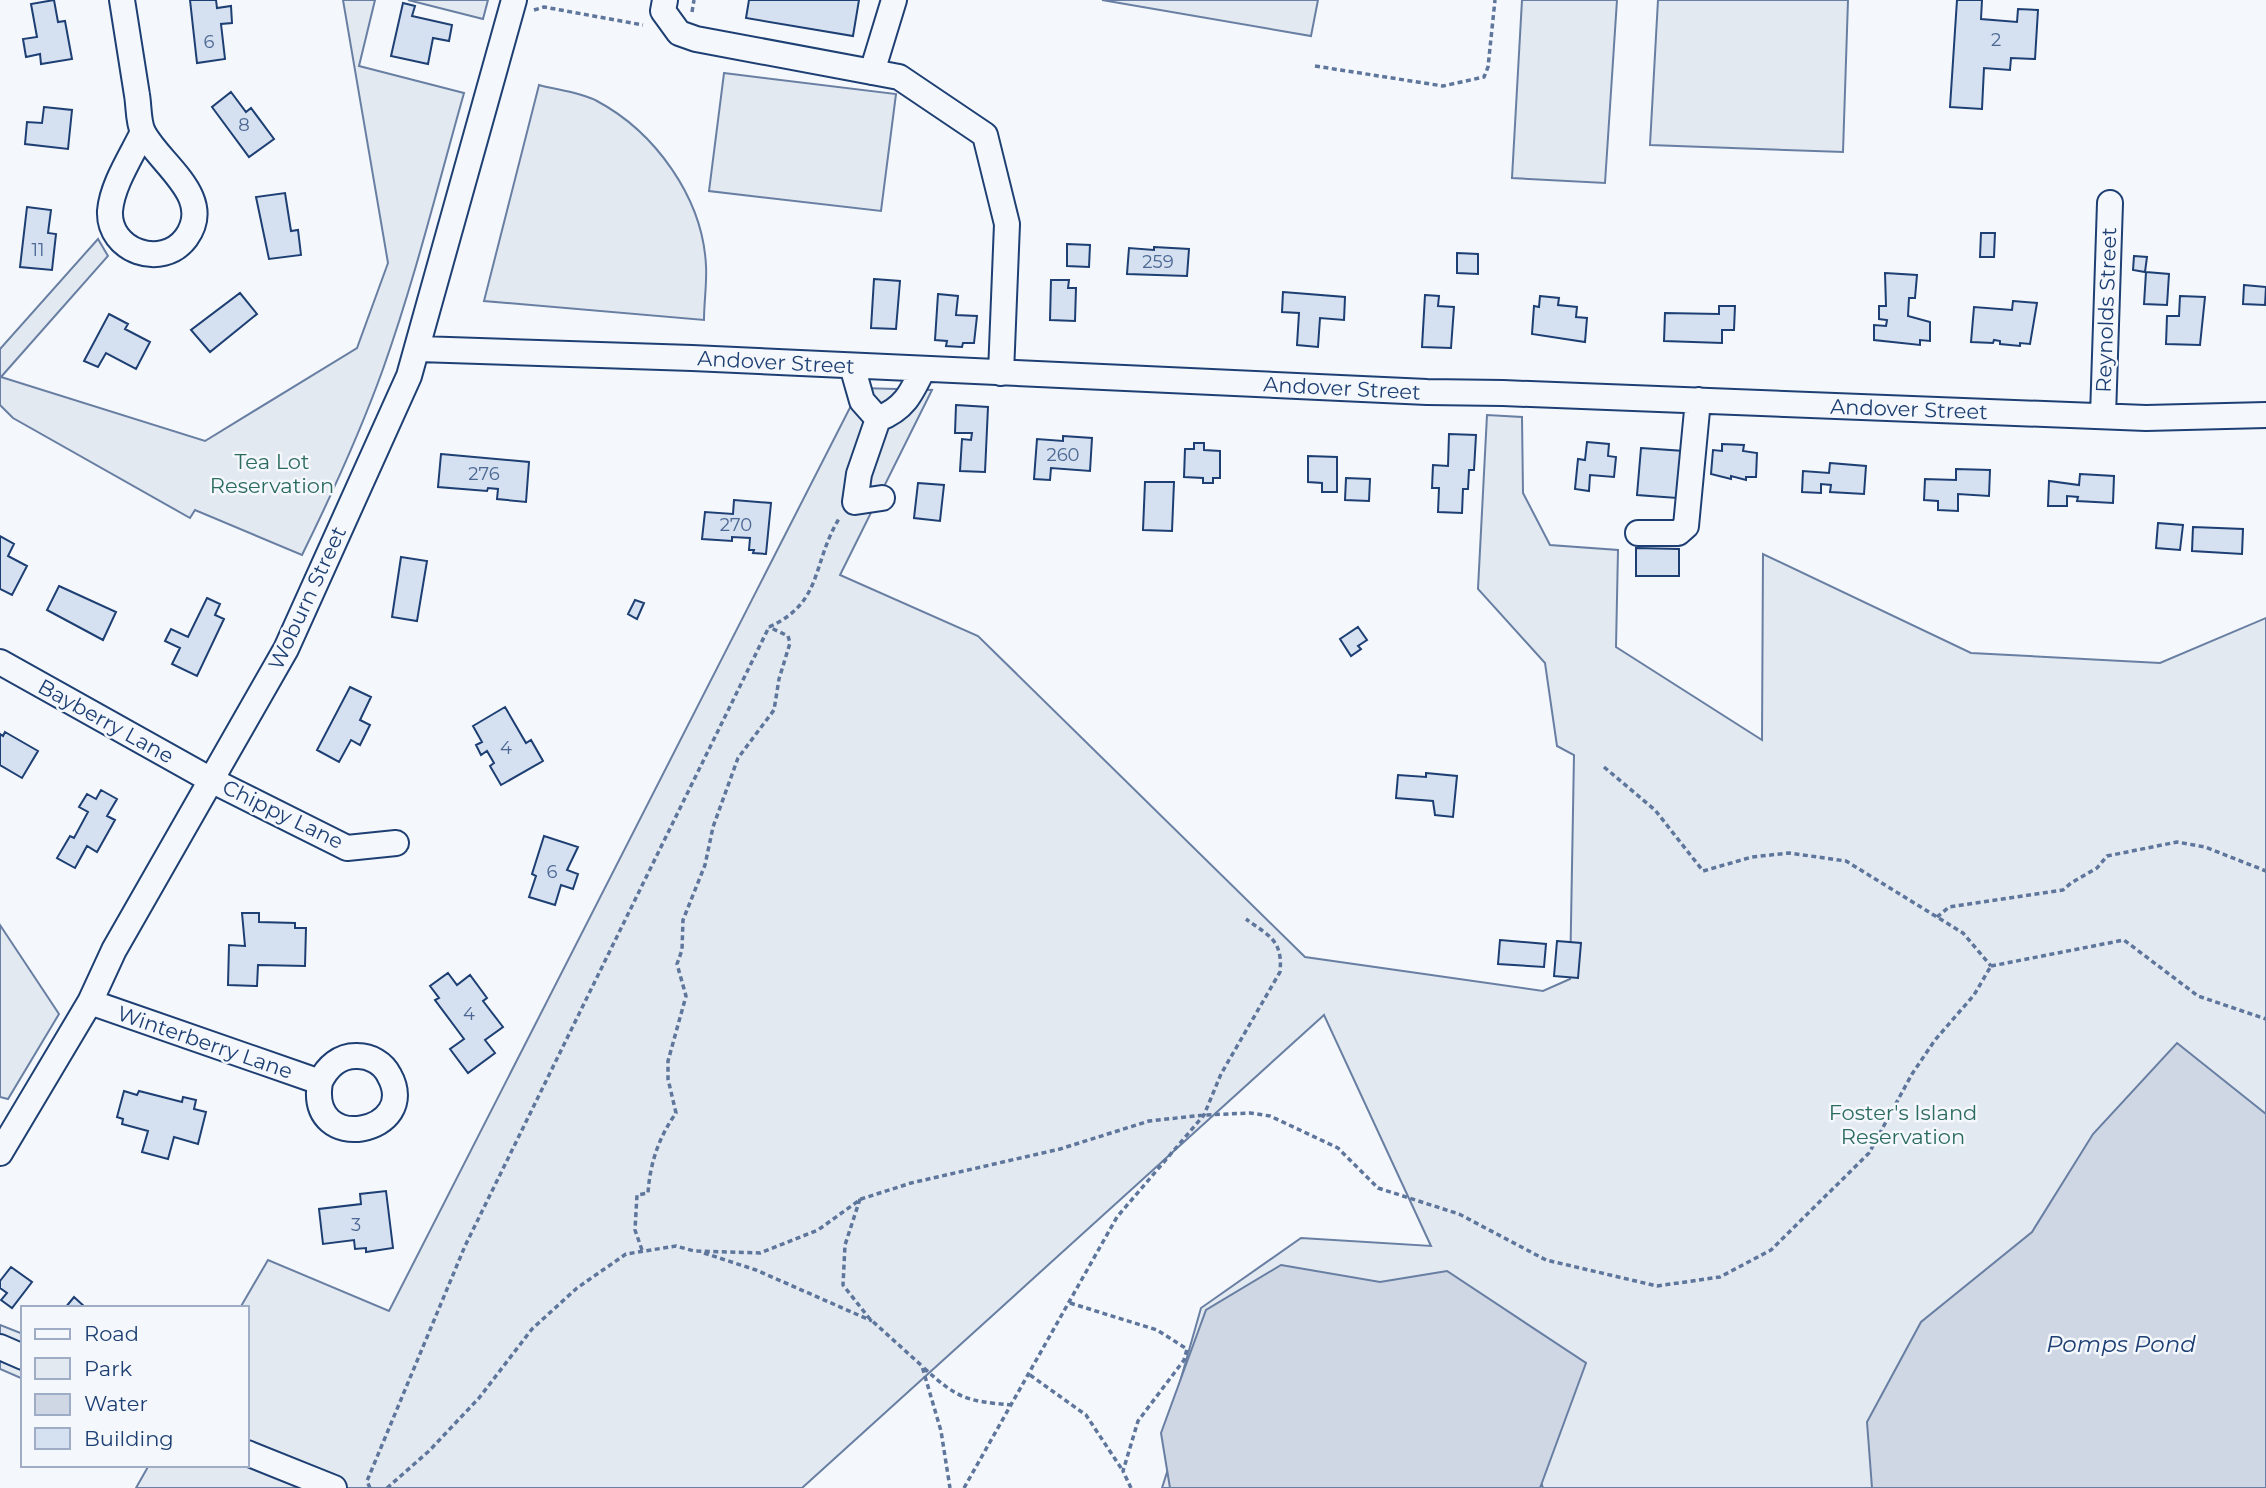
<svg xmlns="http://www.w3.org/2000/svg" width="2266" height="1488" font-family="Montserrat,sans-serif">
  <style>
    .green { fill: #e3e9f0; stroke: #687fa3; stroke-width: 2 }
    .water { fill: #cfd7e4; stroke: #687fa3; stroke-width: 2 }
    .building { fill: #d5e0f0; stroke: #1d3f73; stroke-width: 2 }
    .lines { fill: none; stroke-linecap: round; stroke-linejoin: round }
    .minor-casing { stroke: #1d3f73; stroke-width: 28 }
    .path { stroke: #5e769c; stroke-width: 3.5; stroke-dasharray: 5 3.5; stroke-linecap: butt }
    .minor { stroke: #f4f7fb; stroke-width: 24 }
    .labels { text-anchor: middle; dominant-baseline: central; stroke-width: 5; stroke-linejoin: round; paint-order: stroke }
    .number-label { font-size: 18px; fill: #4b6792 }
    .street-label { font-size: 21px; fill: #1d3f73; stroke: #f4f7fb }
    .park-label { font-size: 21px; fill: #2c6c60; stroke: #f4f7fb }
    .water-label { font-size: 23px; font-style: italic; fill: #1d3f73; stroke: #f4f7fb }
  </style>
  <rect width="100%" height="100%" fill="#f4f7fb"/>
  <path class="green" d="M343 0H375L359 66 464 93C438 185 415 279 383 369 360 433 332 494 302 555L195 510 190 518 13 418 0 405V349L98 239 108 256 1 377 205 441 357 348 388 263Z
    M408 0H488L483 19Z
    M1102 0H1318L1311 36Z
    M1522 0H1617L1605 183 1512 178Z
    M1658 0H1848L1843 152 1650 145Z
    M724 73 896 94 881 211 709 191Z
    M539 85C557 90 580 92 597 101 655 132 703 198 706 266 707 283 704 302 704 320L484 301Z
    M860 388 932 390 840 575 978 636 1305 957 1543 991 1570 979 1574 755 1557 746 1545 663 1478 589 1487 415 1522 417 1523 493 1550 545 1618 550 1616 647 1762 740 1763 554 1971 653 2160 663 2266 618V1488H1543L1542 1485 1540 1488H1162L1168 1469 1178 1389 1201 1308 1301 1238 1431 1246 1324 1015 802 1488H136L149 1465H247V1308H240L268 1260 389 1311Z
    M0 925 59 1014 8 1099 0 1097Z
    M0 1325 23 1334V1379L0 1369Z"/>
  <path class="water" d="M2177 1043 2266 1114V1488H1872L1867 1422 1921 1322 2032 1232 2093 1134Z
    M1281 1265 1380 1282 1447 1271 1586 1363 1540 1488H1170L1161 1433 1206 1310Z"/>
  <path class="building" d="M54 0 58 22 65 21 72 59 41 64 40 54 26 57 23 39 37 37 31 4Z
    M190 0H216L217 8 231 6 232 23 221 24 225 59 197 63Z
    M749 0H859L853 36 746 18Z
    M1957 0H1982L1981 19 2017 22 2018 9 2038 10 2035 59 2011 58 2010 70 1984 68 1982 109 1950 107Z
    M403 3 415 6 412 16 452 25 449 41 433 38 428 64 391 56Z
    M231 92 246 112 251 108 274 139 249 157 212 107Z
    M44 107 72 110 68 149 25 144 27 122 42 123Z
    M285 193 291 231 298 230 301 255 269 259 256 197Z
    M27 207 51 210 48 233 56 234 52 270 20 267Z
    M1981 233H1995L1994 257H1980Z
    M1067 244 1090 245 1089 267 1067 266Z
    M1154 247 1189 249 1187 276 1127 274 1129 248 1154 250Z
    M1457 253 1478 254V274L1457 273Z
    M2134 256 2147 257 2145 272 2133 270Z
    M2146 272 2169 274 2167 305 2144 304Z
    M1885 273 1917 275 1915 298H1909L1908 316 1930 322V341L1920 340V345L1874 340V325L1886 326 1887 320 1879 319V306H1886Z
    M874 279 900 281 896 329 871 328Z
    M1051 280H1069L1068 288H1076L1075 321 1050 320Z
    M2244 285 2266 287 2265 305 2243 304Z
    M1283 292 1345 297 1344 320 1320 318 1318 347 1297 345 1299 313 1282 312Z
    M240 293 257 314 210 352 191 330Z
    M938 294 958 296 956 315 977 316 974 343H963L962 347 946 346 947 341 935 340Z
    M1425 295 1439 296 1438 306 1454 307 1451 348 1422 347Z
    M1540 296 1559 298 1558 305 1577 307 1576 317 1587 318 1585 342 1532 334 1534 306 1539 307Z
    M2180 296 2205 297 2200 345 2166 344 2167 316H2179Z
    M2013 301 2037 303 2030 344 2020 343V346L2000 344V341L1994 340 1993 343 1971 342 1974 307 2012 310Z
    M1719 306H1735L1734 330H1722V343L1664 341 1665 313 1719 314Z
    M109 314 128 324 125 329 150 342 136 369 106 353 98 367 84 361Z
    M956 405 988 407 985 472 960 471 962 439 971 440 972 433H955Z
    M1449 434 1476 435 1474 470H1469L1468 489H1463L1462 513 1438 512 1439 488H1432L1433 465 1448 466Z
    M1063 436 1092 438 1090 471 1051 468 1050 480 1034 479 1037 439 1063 441Z
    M1587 442 1609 444 1608 456 1616 457 1614 477 1590 475 1589 491 1575 489 1578 459 1585 460Z
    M1194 443H1204V450L1220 451V478H1213V483H1203V478L1184 477 1185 449H1194Z
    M1722 444 1744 445 1743 451 1757 453 1756 477H1746V480L1731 476V479L1711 474 1713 450 1722 451Z
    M1641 448 1684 451 1677 498 1637 495Z
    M441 454 529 462 526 502 497 499 498 489 488 488 487 491 438 487Z
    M1308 456 1337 457V492H1322V483L1308 482Z
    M1830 463 1866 466 1864 494 1830 492 1831 485 1821 484V493L1802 492 1803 471 1829 473Z
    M1956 469 1990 470 1989 496 1958 494V511L1938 510V501L1924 500 1925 479 1956 480Z
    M2080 474 2114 476 2113 503 2077 501 2078 497 2067 496V506H2048L2049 481 2079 485Z
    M1346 478 1370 479 1369 501 1345 500Z
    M1145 482H1174L1172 531 1143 530Z
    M918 483 944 485 940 521 914 518Z
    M734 500 771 503 766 554 753 553 754 550H749L750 538 732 537V541L702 539 705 512 733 514Z
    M2158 523 2183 525 2180 550 2156 548Z
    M2193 527 2243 529 2242 554 2192 551Z
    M0 536 14 544 8 556 27 566 12 595 0 589Z
    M1636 548 1679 549V576H1636Z
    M401 557 427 561 417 621 392 617Z
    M59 586 116 612 103 640 47 610Z
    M207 598 220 604 215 615 224 619 197 676 172 664 180 648 165 641 171 629 188 637Z
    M635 600 644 603 637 619 628 614Z
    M1358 627 1367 640 1358 646 1361 649 1351 656 1340 639Z
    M350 687 371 697 360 720 370 725 360 745 351 740 339 762 317 750Z
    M505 707 526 743 531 740 543 761 501 785 490 766 494 763 487 751 481 755 476 745 482 742 473 726Z
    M5 732 38 751 22 778 0 765V734L3 736Z
    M1426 773 1457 776 1453 817 1435 815 1433 801 1396 798 1398 775 1426 777Z
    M101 790 117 799 107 816 115 820 97 852 87 846 75 868 57 858 70 836 74 838 88 812 79 807 87 794 96 799Z
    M544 836 578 847 567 870 578 874 573 889 561 885 555 905 529 897 536 876 532 874Z
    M242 913H259V922L295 923V928H306L305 966 258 965 257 986 228 985 229 945 245 946Z
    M1500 940 1546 944 1544 967 1498 964Z
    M1557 941 1581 943 1578 978 1554 976Z
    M448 973 457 985 470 975 487 998 483 1001 503 1027 485 1040 495 1053 468 1073 450 1049 464 1039 435 1000 439 998 430 986Z
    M124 1091 137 1095 139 1091 182 1102 183 1097 196 1100 194 1109 206 1112 198 1144 174 1137 168 1159 142 1152 148 1131 122 1124 123 1119 117 1117Z
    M386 1191 393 1248 366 1252V1248L355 1249 354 1240 323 1244 319 1209 361 1204 360 1194Z
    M11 1267 32 1282 12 1308 1 1300 7 1293 0 1288V1281Z
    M74 1297 86 1308H65Z"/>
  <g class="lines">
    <defs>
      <path id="minor" d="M122 0C127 32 132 64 137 95 139 106 138 122 143 132 159 164 216 197 186 238 162 270 108 251 110 211 112 185 132 155 143 132
        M665 0 663 11 679 33 696 39 899 77 985 135 1007 224 1001 373
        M872 72 894 0
        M419 349 692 358 1427 392 1503 393 2146 418 2266 415
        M852 366 862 401 878 419C904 409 911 394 923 369
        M2103 416 2110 203
        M878 419 859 474 855 502 882 498
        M1638 533H1678L1686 526 1698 400
        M0 662 211 780 347 848 396 843
        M90 1002 320 1082C307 1157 422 1133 389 1075 383 1063 370 1056 358 1056 340 1055 327 1067 320 1082
        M0 1153 90 1002 114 950 286 649 409 376 514 0
        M0 1347 23 1357
        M247 1453 334 1488"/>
    </defs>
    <use href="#minor" class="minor-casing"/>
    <path class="path" d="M534 10 544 7 643 25
      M692 12 694 0
      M1315 66 1443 86 1484 77 1488 67 1495 0
      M769 627C824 602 811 564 840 517
      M1604 767 1655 810 1703 871 1752 857 1789 853 1846 861 1963 933 1991 966
      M1937 917 1949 907 2063 890 2071 883 2097 868 2107 856 2177 842 2205 847 2266 871
      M1991 966 2124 940 2198 996 2266 1019
      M860 1199 845 1245 843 1285 869 1318 922 1366 941 1431 950 1488
      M642 1250 635 1230 637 1195 648 1193C650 1163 659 1137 676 1113L668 1079V1061L686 996 677 964 682 950 683 920 705 865 713 827 738 758 774 710 779 679 790 643 788 636 769 627
      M704 1253 756 1270 872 1321
      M1070 1303 1157 1330 1187 1349 1184 1360 1138 1421 1123 1471 1131 1488
      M924 1368C958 1399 966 1401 1012 1405
      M1030 1375 1086 1415 1123 1471
      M370 1488 367 1481 465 1246 769 627
      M387 1488 429 1451 479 1398 532 1329 577 1288 626 1254 676 1246 694 1251 760 1253 818 1230 861 1199 911 1183 1060 1149 1149 1121 1204 1115 1250 1113 1270 1116 1338 1148 1378 1188 1459 1214 1546 1260 1657 1286 1720 1277 1771 1250 1869 1153 1912 1074 1935 1040 1974 995 1991 966
      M964 1488 1117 1217 1204 1115 1221 1074 1280 972C1283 940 1269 936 1246 919"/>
    <use href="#minor" class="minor"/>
  </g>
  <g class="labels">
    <g class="number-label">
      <text x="1996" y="40">2</text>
      <text x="209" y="42">6</text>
      <text x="244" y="125">8</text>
      <text x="38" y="250">11</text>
      <text x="1158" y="262">259</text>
      <text x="1063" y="455">260</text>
      <text x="484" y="474">276</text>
      <text x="736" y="525">270</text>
      <text x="506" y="748">4</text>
      <text x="552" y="872">6</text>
      <text x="469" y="1014">4</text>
      <text x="356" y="1225">3</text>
    </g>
    <g class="street-label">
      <text transform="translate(2106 310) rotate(-88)">Reynolds Street</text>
      <text transform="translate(776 362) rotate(3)">Andover Street</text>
      <text transform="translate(1342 388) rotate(3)">Andover Street</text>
      <text transform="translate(1909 409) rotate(2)">Andover Street</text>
      <text transform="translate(307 598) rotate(-65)">Woburn Street</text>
      <text transform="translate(106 721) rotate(29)">Bayberry Lane</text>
      <text transform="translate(283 814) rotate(26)">Chippy Lane</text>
      <text transform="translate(205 1042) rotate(19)">Winterberry Lane</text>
    </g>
    <g class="park-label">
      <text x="272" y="461">Tea Lot<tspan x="272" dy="24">Reservation</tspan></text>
      <text x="1903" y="1112">Foster's Island<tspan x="1903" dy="24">Reservation</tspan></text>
    </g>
    <g class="water-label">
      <text x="2121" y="1344">Pomps Pond</text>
    </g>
  </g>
  <rect x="21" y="1306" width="228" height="161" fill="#f4f7fb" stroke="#9eadc5" stroke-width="2"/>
  <rect x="35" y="1329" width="35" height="10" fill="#f4f7fb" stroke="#9eadc5" stroke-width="2"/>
  <text x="84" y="1341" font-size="21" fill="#1d3f73">Road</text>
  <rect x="35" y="1358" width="35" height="21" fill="#e3e9f0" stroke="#9eadc5" stroke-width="2"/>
  <text x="84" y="1376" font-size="21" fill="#1d3f73">Park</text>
  <rect x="35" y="1394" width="35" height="21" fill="#cfd7e4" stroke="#9eadc5" stroke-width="2"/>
  <text x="84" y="1411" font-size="21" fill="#1d3f73">Water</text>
  <rect x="35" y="1428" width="35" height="21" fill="#d5e0f0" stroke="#9eadc5" stroke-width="2"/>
  <text x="84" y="1446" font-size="21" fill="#1d3f73">Building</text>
</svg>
